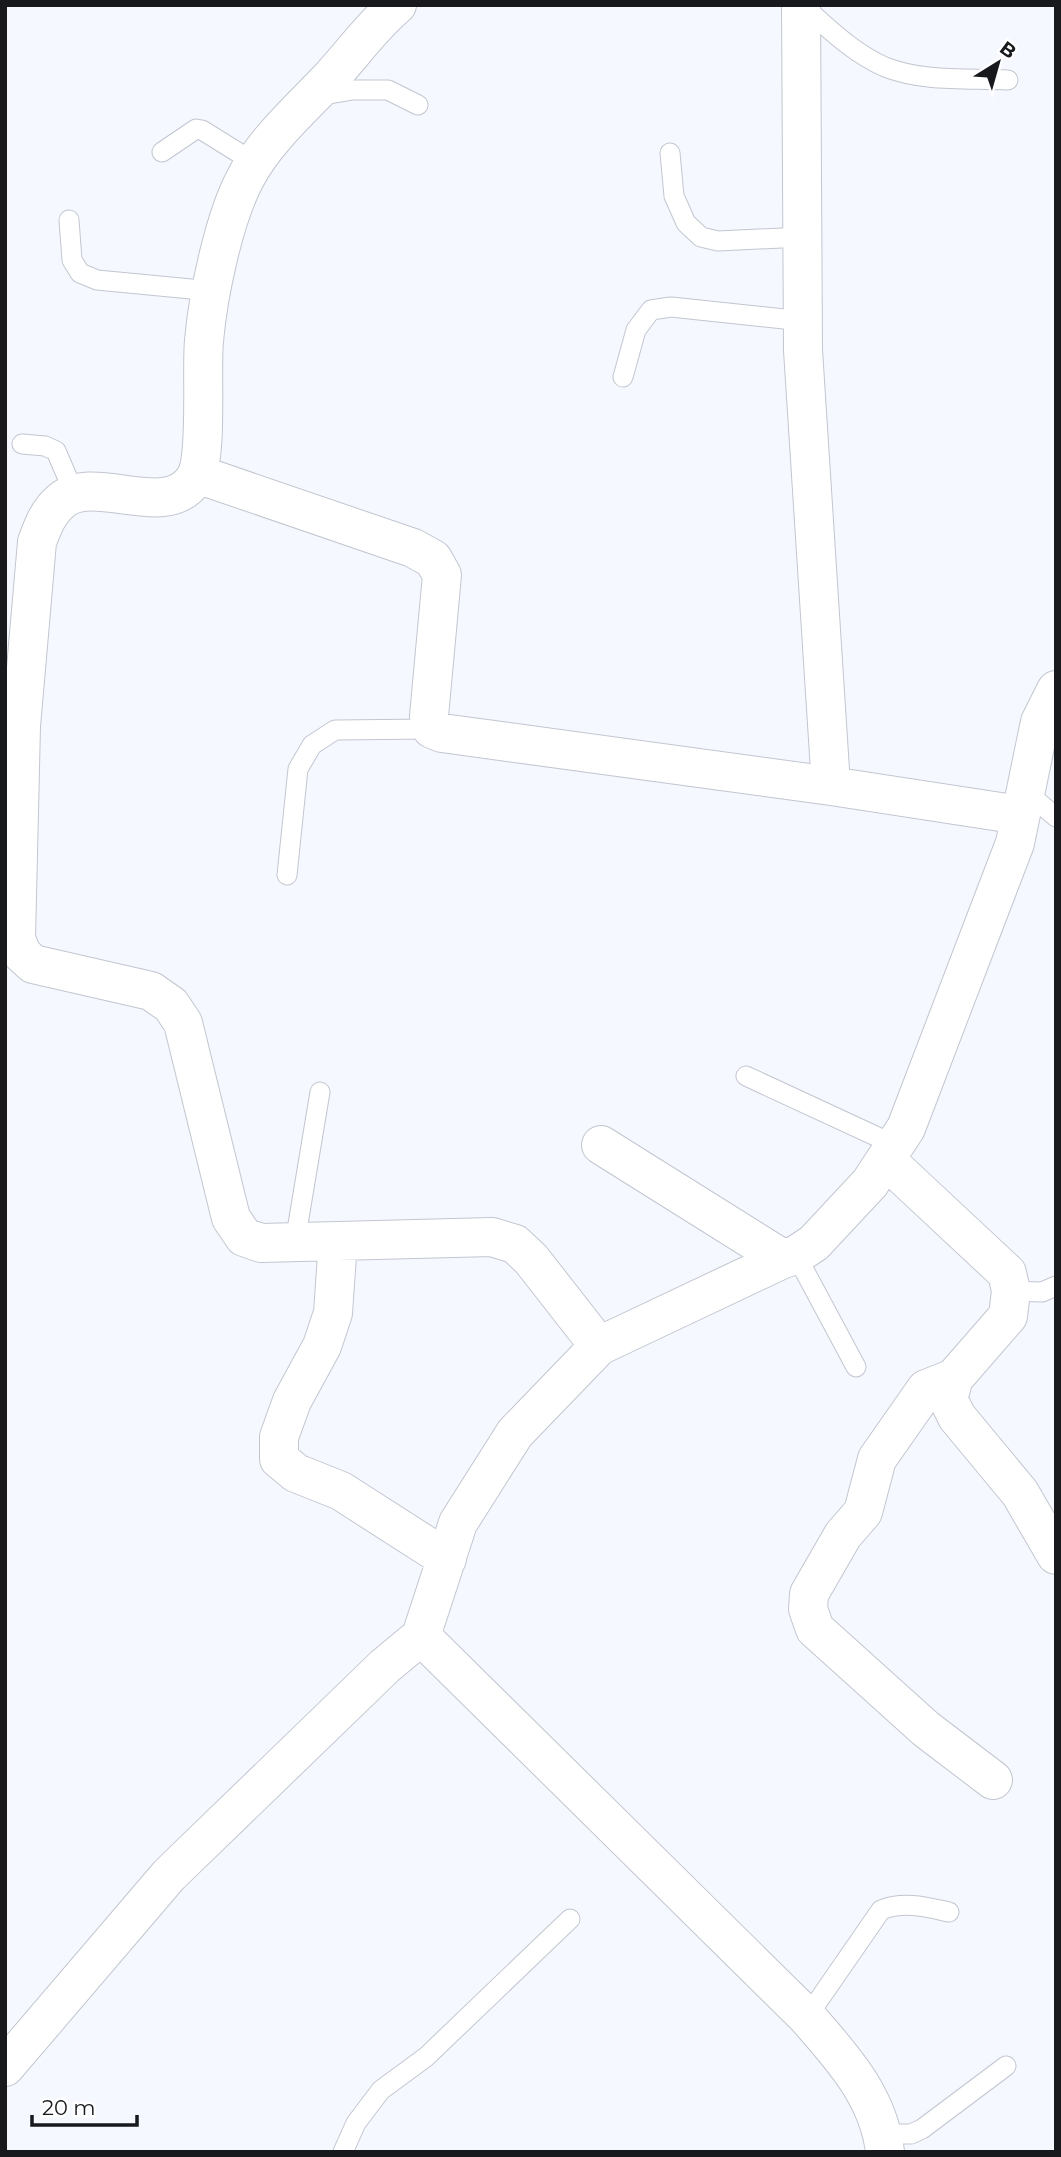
<svg xmlns="http://www.w3.org/2000/svg" width="1061" height="2157" font-family="Montserrat,sans-serif">
  <style>
    .lines { fill: none; stroke-linecap: round; stroke-linejoin: round }
    .service-casing { stroke: #c2c6d0; stroke-width: 21 }
    .minor-casing { stroke: #c2c6d0; stroke-width: 40 }
    .service { stroke: #fff; stroke-width: 19 }
    .minor { stroke: #fff; stroke-width: 38 }
  </style>
  <rect width="100%" height="100%" fill="#f5f8fe"/>
  <g class="lines">
    <defs>
      <path id="service" d="M802 5C828 28 853 53 885 67 922 82 969 78 1008 80
        M317 96 353 90H388L418 105
        M162 152 196 129 202 130 255 163
        M670 153 674 196 686 223 701 237 718 241 802 237
        M69 220 72 260 80 273 97 280 212 291
        M623 377 636 330 651 310 671 307 803 321
        M22 444 45 446 56 451 75 495
        M1025 791 1056 817
        M287 875 298 769 312 745 335 730 432 729
        M746 1076 895 1145
        M295 1242 320 1092
        M796 1255 856 1367
        M1011 1291 1042 1292 1056 1286
        M807 2017 881 1910C904 1901 926 1907 949 1912
        M883 2134H911L922 2129 1006 2066
        M343 2152 356 2123 381 2090 426 2057 570 1919"/>
      <path id="minor" d="M397 5C373 25 353 53 332 76 303 107 266 139 246 177 224 217 208 295 204 341 201 371 208 457 195 478 167 523 95 472 61 501 48 512 43 526 37 542L21 726 16 939 22 954 33 964 151 991 171 1005 183 1023 231 1218 244 1237 261 1243 492 1237 515 1244 531 1259 599 1346
        M801 5 803 350 831 786
        M197 474 413 548 433 559 442 575 429 716 432 729 442 733 831 786 1020 815
        M601 1145 783 1259
        M886 1160 1007 1273 1011 1291 1008 1316 954 1378 948 1399 957 1417 1020 1493 1056 1555
        M338 1241 333 1313 322 1346 292 1401 279 1437V1459L296 1473 341 1491 447 1559
        M954 1378 926 1389 877 1459 863 1512 843 1535 809 1594 808 1609 815 1629 926 1729 993 1780
        M5 2067 169 1875 385 1666 421 1636
        M885 2152C879 2097 842 2057 807 2017L421 1636 458 1523 515 1433 599 1346 783 1259 796 1255 814 1243 870 1183 906 1128 1015 843 1040 722 1056 690"/>
    </defs>
    <use href="#service" class="service-casing"/>
    <use href="#minor" class="minor-casing"/>
    <use href="#service" class="service"/>
    <use href="#minor" class="minor"/>
  </g>
  <rect width="1061" height="2157" fill="none" stroke="#17191c" stroke-width="14"/>
  <g transform="translate(998 63) rotate(37)" stroke="#ffffff" stroke-width="5" paint-order="stroke">
  <path d="M0-5L12 26L0 18L-12 26Z" fill="#17191c"/>
  <text y="-10" font-size="19" font-weight="bold" text-anchor="middle" fill="#17191c">B</text>
  </g>
  <path d="M32 2115v10h105v-10" fill="none" stroke="#17191c" stroke-width="3.5"/>
  <text x="42" y="2115" font-size="21" fill="#17191c" stroke="#ffffff" stroke-width="5" paint-order="stroke">20 m</text>
</svg>
